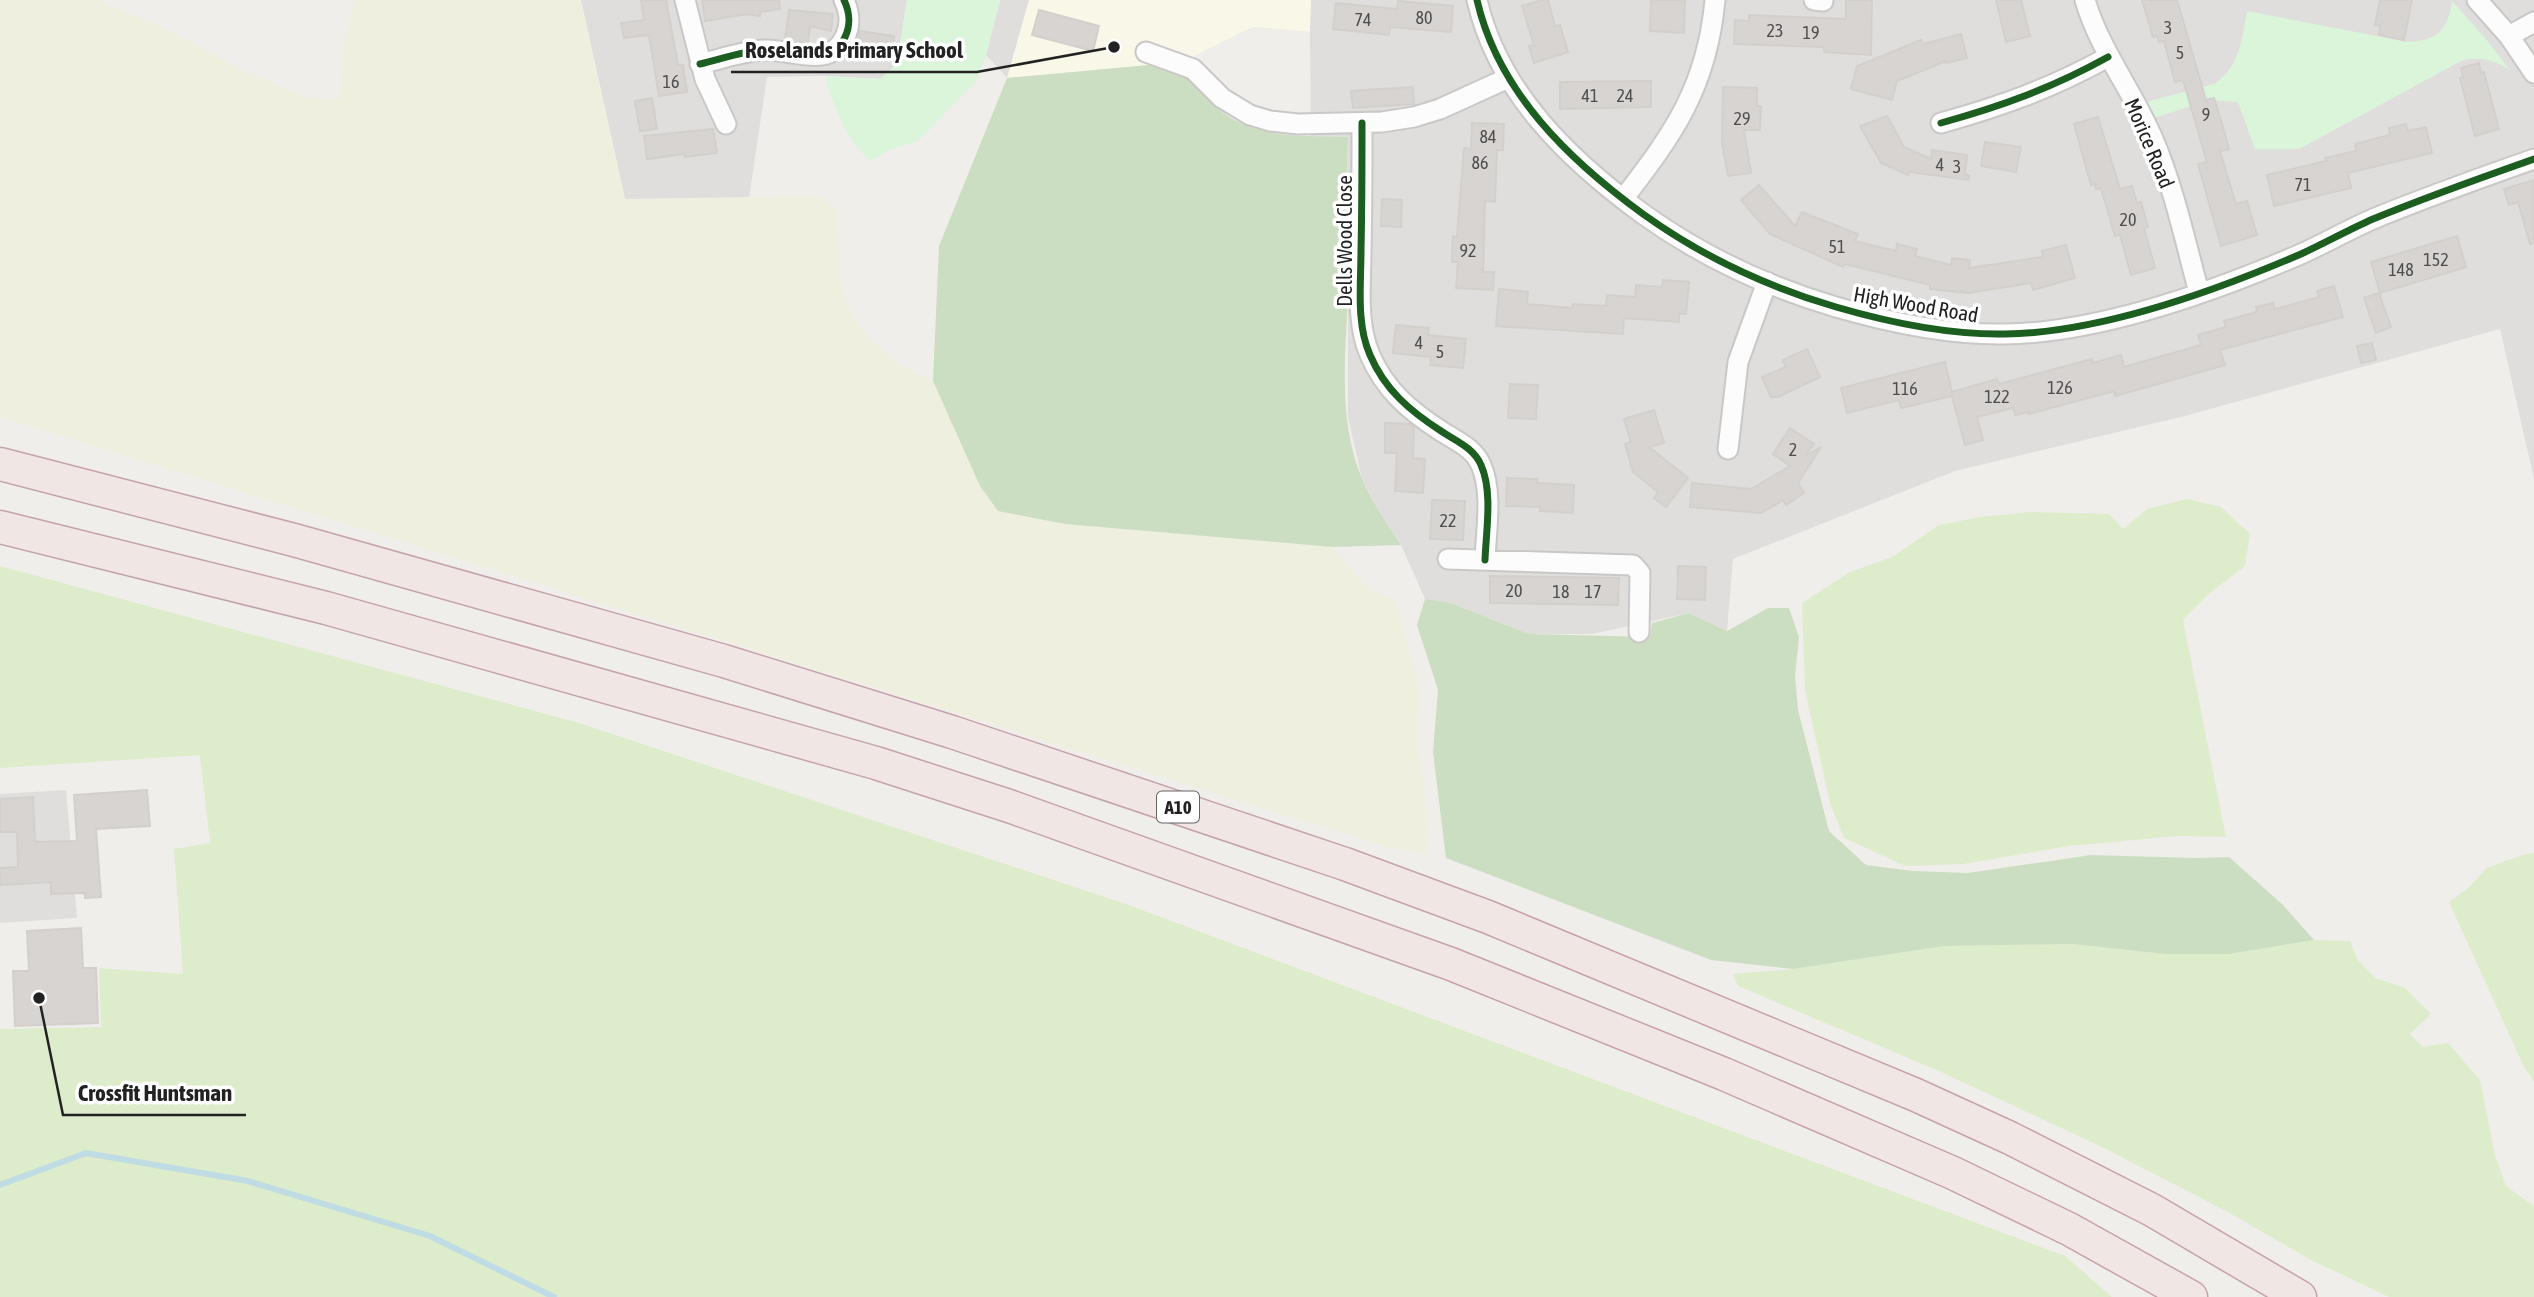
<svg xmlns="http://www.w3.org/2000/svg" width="2534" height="1297" font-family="'Asap Condensed',sans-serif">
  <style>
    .residential { fill: #dfdedc }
    .education { fill: #f8f7e8 }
    .farmland { fill: #efefdf }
    .grass { fill: #ddeccb }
    .forest { fill: #cbdec1 }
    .park { fill: #daf5da }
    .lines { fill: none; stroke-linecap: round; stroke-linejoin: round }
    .stream { stroke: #bfdbe3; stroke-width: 6 }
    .building { fill: #d7d4d2; stroke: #d3d0cc; stroke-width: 2 }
    .minor-casing { stroke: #c9c8c7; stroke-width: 23 }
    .trunk-casing { stroke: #c5a2ac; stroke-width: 35 }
    .minor { stroke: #fdfcfc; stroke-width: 19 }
    .trunk { stroke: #f0e6e4; stroke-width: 32 }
    .cycleway-casing { stroke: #fff; stroke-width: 11 }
    .cycleway { stroke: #1b5e20; stroke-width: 7 }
    .labels { text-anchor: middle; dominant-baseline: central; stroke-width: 7; stroke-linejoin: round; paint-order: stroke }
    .number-label { font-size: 18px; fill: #4f4e4e }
    .shield { fill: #fff; stroke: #646464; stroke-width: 2 }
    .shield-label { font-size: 19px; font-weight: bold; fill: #222 }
    .street-label { font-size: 21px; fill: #222; stroke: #fff }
    .leader { fill: none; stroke: #222; stroke-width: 2.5 }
    .callout-dot { fill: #222; stroke: #fff; stroke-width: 2.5 }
    .callout-label { font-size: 23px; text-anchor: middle; font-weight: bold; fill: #222; stroke: #fff; stroke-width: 7; stroke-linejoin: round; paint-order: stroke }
  </style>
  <rect width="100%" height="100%" fill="#f0eeeb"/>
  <path class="residential" d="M581 0H907L897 64 880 79 825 76 767 77 749 198 625 199Z
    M1000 0H2534V479L2500 329 2185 416 1955 471 1733 559 1727 631 1689 613 1592 634H1530L1492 619 1425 599 1401 545 1378 511 1362 479 1348 417V137H1311L1310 32 1253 27 1182 62 1007 78 986 55Z
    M66 790 77 918 0 923V794Z"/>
  <path class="education" d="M1029 0H1311L1310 32 1253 27 1182 62 1007 78Z"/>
  <path class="farmland" d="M0 0H98L170 31 244 71 306 98 340 99 342 54 355 0H581L625 199 818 196 837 210 839 272 843 294 852 315 872 341 900 365 933 381 980 486 998 511 1065 524 1333 547 1366 587 1395 600 1420 690 1417 736 1426 807 1427 854 1387 847 0 417Z"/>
  <path class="grass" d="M2187 499 2221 507 2250 534 2245 566 2210 593 2183 620 2226 837 2178 836 2069 846 1963 864 1905 866 1844 838 1830 803 1805 690 1802 603 1850 572 1892 557 1939 525 1980 517 2031 512 2109 514 2123 529 2147 509Z
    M0 566 579 723 1126 904 2065 1256 2112 1297H0V1029L101 1027 99 968 183 974 174 849 210 843 200 755 0 768Z
    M2534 853V1082L2524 1067 2449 902 2467 889 2487 868 2522 855Z
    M2314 940 2350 941 2357 959 2375 978 2405 988 2431 1014 2410 1034 2423 1047 2448 1043 2480 1080 2495 1155 2506 1186 2534 1206V1297H2389L2311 1260 2226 1211 2102 1147 1939 1071 1738 986 1733 974 1793 969 1944 946 2072 944 2165 954H2229Z"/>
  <path class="forest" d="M1182 62C1223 137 1270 136 1348 137 1346 183 1350 229 1349 275 1347 343 1335 417 1363 481 1373 504 1387 524 1401 545L1333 547 1065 524 998 511 980 486 933 381 939 246 1007 78Z
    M1425 599 1450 603 1530 634 1650 637 1652 623 1689 613 1727 631 1768 608H1789L1799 637 1795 676 1798 710 1829 831 1866 865 1913 871 1968 873 2091 855 2196 858 2229 857 2282 904 2314 940 2229 954H2165L2072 944 1944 946 1793 969 1711 960 1446 858 1433 752 1438 690 1417 625Z"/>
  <path class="park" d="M907 0H1000L986 55 977 80 918 141 891 149 870 161C847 140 833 106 825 76L880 79 897 64Z
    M2452 1 2485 38 2510 70C2495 60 2479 56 2461 61L2299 149H2255L2238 102 2211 100 2153 118 2146 102 2214 84C2240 67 2242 39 2247 11L2407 42C2437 41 2448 30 2452 1Z"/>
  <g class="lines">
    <path class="stream" d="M0 1185 86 1153 248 1181 430 1236 554 1297"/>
  </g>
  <path class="building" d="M641 0H666L678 65H683L687 92 659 96 649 35 624 38 621 23 644 20Z
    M702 0H779L780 9 760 12V16L747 14 705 21Z
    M1542 0H1548L1555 26 1560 25 1568 52 1534 63 1529 46 1534 45 1522 6Z
    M1651 0H1685L1684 33 1650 31Z
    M1846 0H1872L1871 55 1824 52V47L1734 44 1735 20 1749 21V15L1846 19Z
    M1996 0H2021L2030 36 2006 42Z
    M2142 0H2177L2206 100 2214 98 2222 124 2229 149 2220 151 2236 204 2247 201 2257 235 2221 246 2198 164 2207 162 2183 80 2175 82 2164 41 2159 42 2157 36 2153 37Z
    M2380 0H2412L2404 40 2379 35 2380 26 2375 25Z
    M1398 1 1453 6 1451 32 1390 27 1389 35 1333 29 1336 3 1397 9Z
    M789 10 833 14 831 31 810 26 808 43 785 40Z
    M1039 10 1099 26 1093 51 1032 35Z
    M860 31 894 36 890 61 857 57Z
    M1961 34 1967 58 1946 63V61L1897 81 1892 100 1851 89 1857 66 1921 40 1923 44Z
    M2479 63 2481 73 2484 72 2499 129 2475 136 2460 78 2463 77 2461 68Z
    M1651 81V107L1560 109V82Z
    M1413 87 1414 104 1353 108 1351 91Z
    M1723 87 1757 88V106H1761L1760 130H1744L1751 173 1728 176 1722 143Z
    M652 98 657 129 640 131 635 101Z
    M1887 116 1904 147 1931 159 1932 150 1967 155 1965 174 1969 176 1968 180 1910 172 1908 175 1881 163 1860 126Z
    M2098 117 2120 189 2132 186 2137 203 2141 202 2148 227 2144 228 2155 268 2131 275 2120 235 2115 236 2101 188 2096 189 2095 184 2091 185 2074 124Z
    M1472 123 1504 124 1503 150H1497L1495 202 1485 201 1483 272H1494L1493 290 1456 288 1458 262H1452L1453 236 1457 237 1464 148 1471 149Z
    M2406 124 2408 131 2426 127 2432 153 2348 173 2351 188 2274 206 2267 175 2326 161 2325 158 2356 151 2355 144 2390 135 2389 128Z
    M713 129 717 153 685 157 684 154 647 159 644 136Z
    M1985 142 2021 147 2016 172 1981 166Z
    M2534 180V243L2530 244 2518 202 2509 205 2504 189Z
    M1759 185 1795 226 1802 212 1858 234 1855 241 1896 251 1897 244 1917 249 1915 256 1951 265 1952 258 1970 260 1969 268 2043 257 2042 251 2066 245 2075 278 2033 290 2031 283 1968 293 1930 289V285L1845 264 1843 267 1770 234 1741 200Z
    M1382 199 1402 200 1401 227 1381 226Z
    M2457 236 2466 267 2380 293 2371 262Z
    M1663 280 1689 282 1686 314H1679V322L1624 318 1623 334 1496 326 1499 289 1528 292 1527 304 1572 308 1573 304 1606 306 1607 295 1635 297 1636 285 1662 287Z
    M2334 286 2343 317 2220 350 2225 365 2140 389 2115 396 2114 391 2029 414V412L2015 415 2013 408 1977 417 1983 440 1965 445 1952 396 1901 408 1899 400 1847 413 1841 388 1945 362 1952 392 1997 379 1999 384 2092 359 2093 363 2121 355 2124 367 2201 345 2198 335 2226 327 2224 321 2257 312 2256 307 2273 303 2275 309 2319 297 2317 291Z
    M2379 293 2391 327 2376 333 2364 298Z
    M1396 325 1429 328 1428 335 1466 339 1463 368 1430 365 1431 357 1393 353Z
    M2372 343 2376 360 2361 363 2357 346Z
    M1807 349 1820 377 1778 397H1771L1762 377 1786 367 1783 360Z
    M1510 384 1538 385 1536 419 1508 418Z
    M1654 410 1664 443 1649 447 1688 478 1666 507 1654 498 1658 492 1633 472 1625 444 1631 442 1624 419Z
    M1385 423 1410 424 1414 427 1413 458 1425 459 1423 493 1395 491 1397 453H1385Z
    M1790 428 1814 444 1805 456 1821 447 1798 483 1804 493 1786 505 1783 500 1761 513 1690 507 1692 483 1751 489 1790 466 1773 454Z
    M1507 478 1537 479V483L1574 485 1573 513 1540 511V507L1506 506Z
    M1432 500 1465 501 1463 540 1430 539Z
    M1678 566 1706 567 1705 600 1677 599Z
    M1490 576 1619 578 1618 605 1490 603Z
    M147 790 150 826 96 829 101 897 85 898V893L51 894V882L0 885V868L18 867 17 832H0V799L33 797 35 842 77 841 74 795Z
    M81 928 83 968H96L98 1023 15 1026 13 971H29L27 931Z"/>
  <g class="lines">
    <defs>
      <path id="minor" d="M685 0 705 79 726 124
        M1477 0C1498 92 1569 160 1643 214 1700 255 1768 287 1836 307 1891 323 1948 335 2005 334 2099 333 2215 291 2301 254 2325 243 2348 230 2373 219 2426 197 2480 178 2534 159
        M1814 0 1823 1
        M2085 0C2100 51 2133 91 2153 139 2174 188 2185 241 2199 292
        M2477 0 2509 36 2534 73
        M2509 36 2534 22
        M1146 52 1193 69 1222 98 1250 115 1270 121 1298 124 1382 122 1414 117 1440 109 1508 78
        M700 64C721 59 743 51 765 50 791 49 830 70 845 37 851 24 850 13 844 0
        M1362 123C1362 165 1362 208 1361 250 1361 285 1356 323 1370 355 1385 390 1410 411 1441 431 1456 441 1474 448 1481 465 1493 492 1486 531 1485 560
        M1941 123C2002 106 2052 88 2108 57
        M1623 199C1674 133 1707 87 1715 0
        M1728 449 1738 362 1767 282
        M1448 559 1633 565 1640 573 1639 632"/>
      <path id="trunk" d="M0 464 294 540 724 661 952 732 1345 864 1488 917 1916 1095 2010 1138 2152 1210 2300 1297
        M0 527 326 608 876 763 1009 806 1451 964 1724 1074 1953 1173 2069 1229 2191 1297"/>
    </defs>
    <use href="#minor" class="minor-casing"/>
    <use href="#trunk" class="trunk-casing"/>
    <use href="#minor" class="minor"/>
    <use href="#trunk" class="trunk"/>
    <defs>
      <path id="cycleway" d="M1477 0C1498 92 1569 160 1643 214 1700 255 1768 287 1836 307 1891 323 1948 335 2005 334 2099 333 2215 291 2301 254 2325 243 2348 230 2373 219 2426 197 2480 178 2534 159
        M700 64C721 59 743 51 765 50 791 49 830 70 845 37 851 24 850 13 844 0
        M1362 123C1362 165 1362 208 1361 250 1361 285 1356 323 1370 355 1385 390 1410 411 1441 431 1456 441 1474 448 1481 465 1493 492 1486 531 1485 560
        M1941 123C2002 106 2052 88 2108 57"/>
    </defs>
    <use href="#cycleway" class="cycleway-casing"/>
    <use href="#cycleway" class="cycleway"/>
  </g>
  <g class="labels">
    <g class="number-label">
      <text x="1424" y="17">80</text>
      <text x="1363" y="19">74</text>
      <text x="2168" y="27">3</text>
      <text x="1775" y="30">23</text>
      <text x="1811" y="32">19</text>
      <text x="2180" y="52">5</text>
      <text x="671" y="81">16</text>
      <text x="1590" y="95">41</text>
      <text x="1625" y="95">24</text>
      <text x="2206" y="114">9</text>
      <text x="1742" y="118">29</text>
      <text x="1488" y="136">84</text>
      <text x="1480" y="162">86</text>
      <text x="1940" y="164">4</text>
      <text x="1957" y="166">3</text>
      <text x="2303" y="184">71</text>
      <text x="2128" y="219">20</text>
      <text x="1837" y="246">51</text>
      <text x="1468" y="250">92</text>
      <text x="2436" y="259">152</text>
      <text x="2401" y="269">148</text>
      <text x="1419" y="342">4</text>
      <text x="1440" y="351">5</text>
      <text x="2060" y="387">126</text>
      <text x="1905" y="388">116</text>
      <text x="1997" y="396">122</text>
      <text x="1793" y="449">2</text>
      <text x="1448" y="520">22</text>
      <text x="1514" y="590">20</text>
      <text x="1561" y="591">18</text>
      <text x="1593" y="591">17</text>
    </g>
    <rect class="shield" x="1157" y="791.5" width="42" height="31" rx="5"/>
    <g class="shield-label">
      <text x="1178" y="807">A10</text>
    </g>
    <g class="street-label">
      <text transform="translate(2150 143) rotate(67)">Morice Road</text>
      <text transform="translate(1344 241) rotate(-90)">Dells Wood Close</text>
      <text transform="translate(1916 304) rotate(10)">High Wood Road</text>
    </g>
  </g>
  <path class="leader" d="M1114 47L977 72H731M39 998L63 1115H246"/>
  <g class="callout-dot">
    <circle cx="1114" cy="47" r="7"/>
    <circle cx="39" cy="998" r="7"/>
  </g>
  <g class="callout-label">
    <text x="854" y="58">Roselands Primary School</text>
    <text x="155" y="1101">Crossfit Huntsman</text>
  </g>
</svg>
